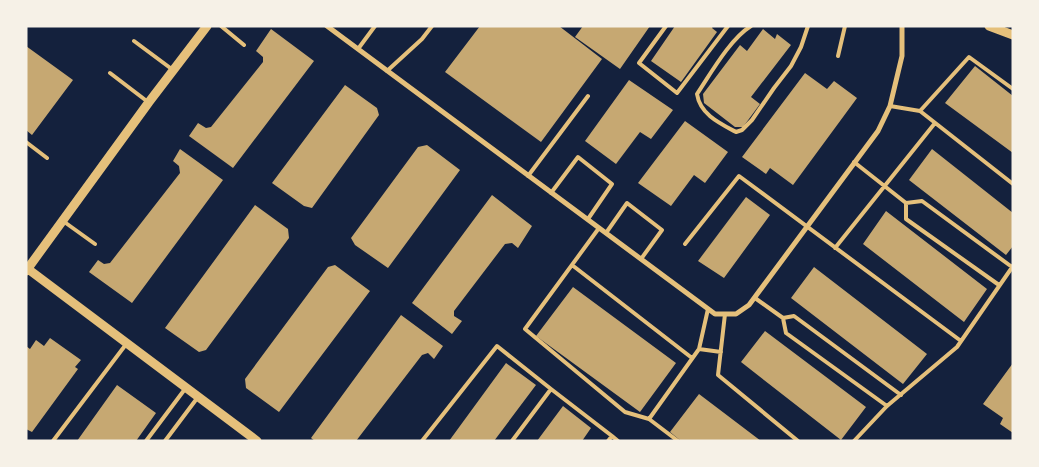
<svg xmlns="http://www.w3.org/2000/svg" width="1039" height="467" font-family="'IBM Plex Sans',sans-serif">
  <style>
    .building { fill: #c6a872 }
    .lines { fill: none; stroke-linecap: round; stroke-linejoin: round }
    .service { stroke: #e5c07b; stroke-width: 4 }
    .minor { stroke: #e5c07b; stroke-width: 5 }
    .tertiary { stroke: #e5c07b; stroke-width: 9 }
  </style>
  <rect width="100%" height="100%" fill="#14213d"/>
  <path class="building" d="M480 26H559L602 59 541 142 445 72Z
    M583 26H650L620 69 575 37Z
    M675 26H713L712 28 717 32 681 82 651 61Z
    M271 29 314 61 233 168 189 136 198 123 206 128 211 127 263 62V57L256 51Z
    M763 29 775 39 777 34 791 45 751 97 760 104 743 127H735L704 103 703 94 740 45 747 51Z
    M26 46 73 80 32 135 26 130Z
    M975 66 1013 96V153L945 103Z
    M805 73 827 89 834 81 857 98 793 185 770 168 766 174 742 157Z
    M629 80 673 110 651 139 640 132 616 164 585 141Z
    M345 85 377 108 379 115 312 208 304 206 272 183Z
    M685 121 728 152 705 183 694 175 671 206 638 183Z
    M427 145 460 170 388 268 355 245 351 238 418 147Z
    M180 149 223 180 132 303 89 272 98 260 104 264 110 263 180 173 179 166 173 161Z
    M932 149 1013 213V246L1006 255 909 180Z
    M492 195 532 226 518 248 512 243 505 244 454 311V316L462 321 452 334 412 303Z
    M746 197 770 215 724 278 698 261Z
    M255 205 288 229 289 238 206 350 199 352 165 328Z
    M886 211 987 289 964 322 863 244Z
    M335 265 370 291 279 412 246 388 245 379 328 267Z
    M814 267 927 354 903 384 791 298Z
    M573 287 676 363 640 412 536 336Z
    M401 315 443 346 434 359 428 353 422 355 356 441H315L311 438Z
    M765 331 866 407 841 440 741 362Z
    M50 338 81 360 75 367 78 369 32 432 26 429V346L30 349 36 340 44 346Z
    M506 363 536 385 494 441H449Z
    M1013 363V433L1000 424 1003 418 983 404Z
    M117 385 156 413 136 441H77Z
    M699 394 761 441H681L670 432Z
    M563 406 591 428 582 441H537Z"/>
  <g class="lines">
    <path class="service" d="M221 26 244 45
      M666 26 639 63 677 93 728 26
      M751 26C730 39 711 73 697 94 700 114 719 123 736 132L742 130 752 120 774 88 791 66 801 47 808 26
      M134 41 173 70
      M358 49 375 26
      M838 56 845 26
      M387 71 422 39 432 26
      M110 73 148 102
      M890 106 920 111 969 57 1013 89
      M920 111 1013 184
      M26 142 47 158
      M854 162 906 203
      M528 176 588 96
      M551 193 578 157 612 184 588 219
      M63 221 95 244
      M599 228 525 329 625 412 649 419
      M606 233 627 203 662 230 641 259
      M685 244 739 176 961 341
      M835 248 935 123
      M572 265 692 358
      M999 285 906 219V203L922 201 1012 267
      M755 298 783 318
      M725 314 718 375 798 441
      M699 349 721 352
      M551 389 612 436
      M887 406 786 333 783 318 794 316 901 395
      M53 441 127 343
      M146 441 185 389
      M165 441 198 397
      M422 441 497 346 551 389 512 441
      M608 441 612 436 618 441
      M678 441 649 419 699 349 708 309
      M854 441 887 406 957 347 1013 266"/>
    <path class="minor" d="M327 26 715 314H736L749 305 878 131 890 106 902 56V26"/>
    <path class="tertiary" d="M989 26 1013 35
      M28 269 257 441
      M26 271 149 102 207 26"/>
  </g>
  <rect width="1039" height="467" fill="none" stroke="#f6f1e7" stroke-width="55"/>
</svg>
